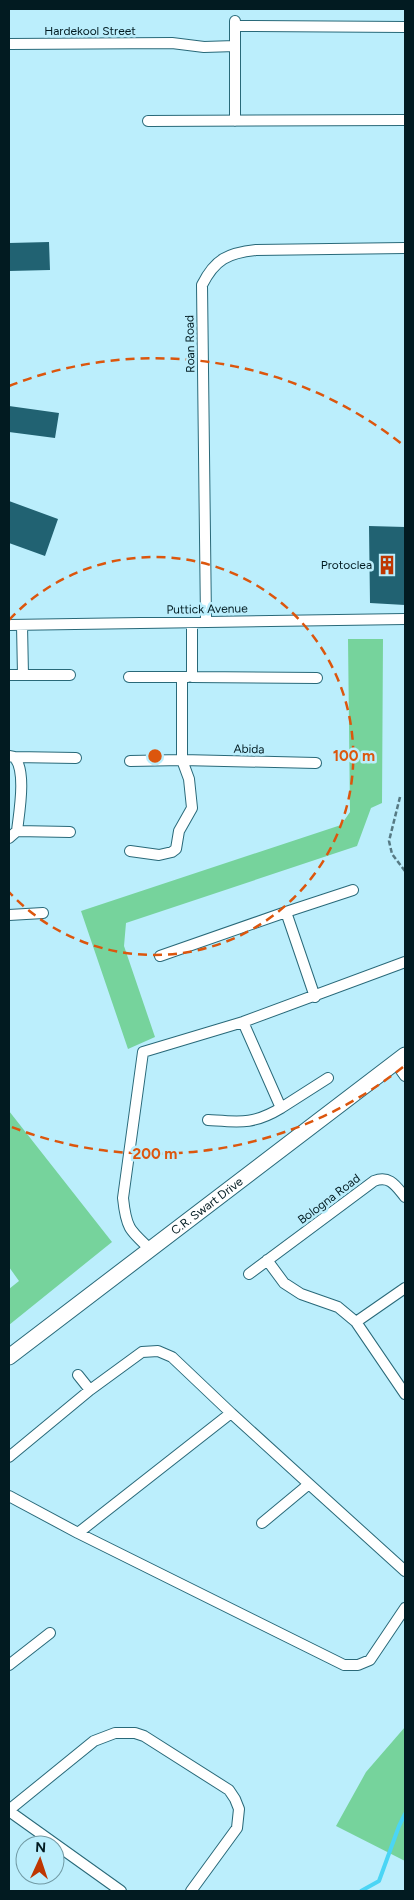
<svg xmlns="http://www.w3.org/2000/svg" width="414" height="1900" font-family="Figtree,sans-serif">
  <style>
    .green { fill: #76d39c }
    .lines { fill: none; stroke-linecap: round; stroke-linejoin: round }
    .stream { stroke: #4bd5f5; stroke-width: 4 }
    .building { fill: #216272 }
    .street-casing { stroke: #296979; stroke-width: 12 }
    .secondary-casing { stroke: #296979; stroke-width: 17 }
    .path { stroke: #567a84; stroke-width: 2.5; stroke-dasharray: 5 2.5; stroke-linecap: butt }
    .street { stroke: #fff; stroke-width: 10 }
    .secondary { stroke: #fff; stroke-width: 15 }
    .ring { fill: none; stroke: #dc560d; stroke-width: 2.5; stroke-dasharray: 9 6 }
    .labels { text-anchor: middle; dominant-baseline: central; stroke-width: 5; stroke-linejoin: round; paint-order: stroke }
    .street-label { font-size: 12px; fill: #021b21; stroke: #bbeefc }
    .poi-label { font-size: 12px; fill: #021b21; stroke: #bbeefc; text-anchor: end }
    .centre { fill: #dc560d; stroke: #bbeefc; stroke-width: 2.5 }
    .ring-label { font-size: 15px; text-anchor: middle; font-weight: bold; fill: #dc560d; stroke: #bbeefc; stroke-width: 5; stroke-linejoin: round; paint-order: stroke }
  </style>
  <rect width="100%" height="100%" fill="#bbeefc"/>
  <path class="green" d="M348 639H383L382 803 371 808 357 846 126 923 124 946 155 1037 128 1049 81 911 341 825 350 812Z
    M9 1111 112 1242 9 1325V1289L19 1281 9 1267Z
    M405 1727V1861L336 1826 366 1772Z"/>
  <g class="lines">
    <path class="stream" d="M361 1891 379 1881 399 1826 405 1814"/>
  </g>
  <path class="building" d="M49 242 50 270 9 271V243Z
    M9 406 59 413 55 438 9 432Z
    M9 501 58 519 45 556 9 543Z
    M369 526 405 527V605L370 603Z"/>
  <g class="lines">
    <defs>
      <path id="street" d="M235 21V121
        M235 26 405 27
        M9 44 172 43 204 47 235 46
        M148 121 405 120
        M206 621 202 285C215 259 228 253 256 250L405 248
        M192 623V677L317 678
        M9 625 405 619
        M22 625 23 675H70
        M9 675H23
        M129 677H188
        M9 756 14 757C27 770 19 813 17 831L9 838
        M14 757 76 758
        M130 761 182 760 316 763
        M17 831 70 832
        M130 851 159 855 172 852 176 849 179 831 192 808 189 779 182 760V677
        M9 915 43 913
        M160 956 286 912
        M315 997 286 912 353 890
        M243 1022 281 1108 328 1078
        M395 1062 405 1076
        M208 1120C239 1122 253 1125 281 1108
        M150 1249C129 1230 126 1227 123 1198L143 1052 243 1022 405 962
        M267 1260 284 1283 301 1294 338 1307 356 1322 405 1288
        M249 1274 374 1181C390 1175 396 1186 405 1197
        M356 1322 405 1394
        M231 1413 309 1484 262 1523
        M9 1457 90 1390
        M309 1484 405 1571
        M9 1496 78 1533 231 1413 172 1357 158 1351 142 1352 90 1390 78 1375
        M78 1533 344 1665H358L370 1660 405 1608
        M9 1665 50 1633
        M9 1810 94 1741 115 1733H135L144 1736 229 1790 235 1799 239 1809 237 1828 191 1891
        M9 1811 121 1891"/>
      <g id="secondary">
        <path id="s1" d="M9 1357 405 1055"/>
      </g>
    </defs>
    <use href="#street" class="street-casing"/>
    <use href="#secondary" class="secondary-casing"/>
    <path class="path" d="M400 797 389 841 392 854 405 871"/>
    <use href="#street" class="street"/>
    <use href="#secondary" class="secondary"/>
  </g>
  <g class="ring">
    <path d="M9 620A199 199 0 1 1 9 892"/>
    <path d="M403 1067A398 398 0 0 1 9 1126M9 386A398 398 0 0 1 403 445"/>
  </g>
  <defs>
    <symbol id="building-bare" viewBox="-9 -9 18 18"><path d="M-4-6H4V6H1V3H-1V6H-4ZM-2.5-4.3h1.7v1.8h-1.7ZM.8-4.3h1.7v1.8H.8ZM-2.5-1h1.7V.8h-1.7ZM.8-1h1.7V.8H.8Z" fill="#be3601" stroke="#bbeefc" stroke-width="2.5" paint-order="stroke"/></symbol>
  </defs>
  <g fill-rule="evenodd">
    <use href="#building-bare" x="373" y="551" width="28" height="28"/>
  </g>
  <g class="labels">
    <g class="street-label">
      <text x="90" y="31">Hardekool Street</text>
      <text transform="translate(190 344) rotate(-91)">Roan Road</text>
      <text transform="translate(207 609) rotate(-1)">Puttick Avenue</text>
      <text transform="translate(249 749) rotate(1)">Abida</text>
      <text transform="translate(329 1199) rotate(-37)">Bologna Road</text>
      <text stroke="none"><textPath href="#s1" startOffset="249">C.R. Swart Drive</textPath></text>
    </g>
    <g class="poi-label">
      <text x="372" y="565">Protoclea</text>
    </g>
  </g>
  <circle cx="155" cy="756" r="8" class="centre"/>
  <g class="ring-label">
    <text x="354" y="761">100 m</text>
    <text x="155" y="1159">200 m</text>
  </g>
  <rect width="414" height="1900" fill="none" stroke="#021b21" stroke-width="20"/>
  <g transform="translate(40 1860) rotate(3)"><circle r="24" fill="#bbeefc" stroke="#719aa4"/>
  <path d="M0-4L9 19L0 12L-9 19Z" fill="#be3601"/>
  <text y="-8" font-size="14" font-weight="bold" text-anchor="middle" fill="#021b21">N</text>
  </g>
</svg>
